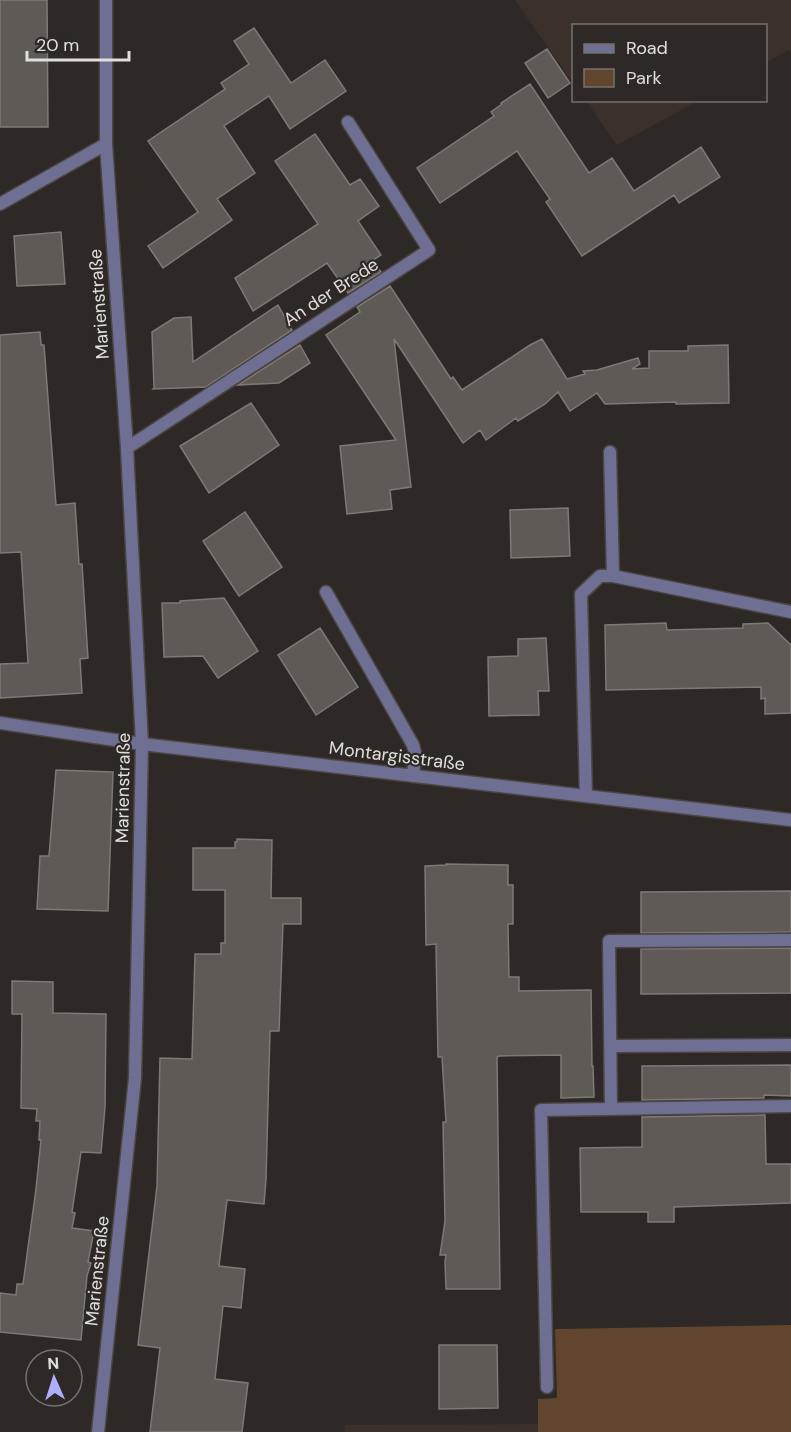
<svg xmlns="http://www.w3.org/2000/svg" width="791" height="1432" font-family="'DM Sans',sans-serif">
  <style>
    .built { fill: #3b312a }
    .green { fill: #61452e }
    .building { fill: #5f5a56; stroke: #7f7975; stroke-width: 1.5 }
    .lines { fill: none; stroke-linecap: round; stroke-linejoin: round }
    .lane-casing { stroke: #4b4643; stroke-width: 15 }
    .street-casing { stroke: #4b4643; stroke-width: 15 }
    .lane { stroke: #6e6f92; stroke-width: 12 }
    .street { stroke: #6e6f92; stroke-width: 12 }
    .labels { text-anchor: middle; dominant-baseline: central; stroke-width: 4.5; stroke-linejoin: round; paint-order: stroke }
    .street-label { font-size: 18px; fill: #e1dedc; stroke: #2e2926 }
  </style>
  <rect width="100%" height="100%" fill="#2e2926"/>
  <path class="built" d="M515 0H791V52L788 50 766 63V26H574L573 83Z
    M586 101H698L617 145Z
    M538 1424V1432H344L345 1425Z"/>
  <path class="green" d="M791 1325V1432H538V1399L557 1398 555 1329Z"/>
  <path class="building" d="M0 0H47L48 127H0Z
    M254 28 291 83 325 60 346 91 290 129 269 96 224 126 255 173 217 199 232 220 163 268 148 246 198 212 148 141 225 89 221 83 249 64 234 41Z
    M547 49 570 83 548 98 525 63Z
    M530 84 589 173 612 158 634 191 701 147 720 177 679 203 674 195 582 256 546 202 550 199 517 151 440 203 417 168 494 116 491 112 502 104 501 103Z
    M315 134 350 185 360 179 379 206 358 221 381 255 373 260 381 272 348 293 327 263 253 311 235 278 318 224 275 161Z
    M61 232 65 284 17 286 14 236Z
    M390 286 451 379 453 377 462 390 530 345 542 339 567 379 585 374 583 371 597 370 638 358 640 364 632 369 649 368V351H688V346L728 345 729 403 676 404V402L605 404 597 393 570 411 558 392 545 404 518 421 516 418 486 440 480 430 463 443 394 339 411 487 390 490 392 509 347 514 340 446 396 440 326 335 360 312 357 307Z
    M278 305 292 330 206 387 153 389 154 388 152 332 174 318 191 317 193 362Z
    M40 332 41 345H44L56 505 75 503 79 564H82L88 658 80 659 82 693 0 698V664L28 663 21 552 0 553V335Z
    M300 345 310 363 279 383 238 385Z
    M251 403 279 445 209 493 180 446Z
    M568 508 570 556 511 558 510 510Z
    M245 512 282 567 239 596 203 541Z
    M224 598 258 651 218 678 203 656 164 657 162 603H180V601Z
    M666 623 667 630 743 628V624L768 623 791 645V713L765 714V698L761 699V687L606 690 605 625Z
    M320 628 358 687 316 715 278 655Z
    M546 638 549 691H538L539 715 489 716 488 657 518 656V639Z
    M56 770 113 772 108 911 37 909 40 856H49Z
    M237 839 272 840 271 898H301V924H283L279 1031H270L266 1179 264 1204 227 1200 219 1266 245 1269 241 1308 223 1306 215 1379 248 1383 242 1432H150L160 1348 138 1345 157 1186 160 1058 192 1059 195 954H221V943H225V890H193V848H235V842H237Z
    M446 864 508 865V885H513V924H508L509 977H519V991L591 990 592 1066H593L594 1097 561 1098V1055L499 1056 497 1057 500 1289H446L445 1261 446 1255H440L445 1221 443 1122H446L442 1057H438L436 944 426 945 425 866 446 865Z
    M791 891V932L641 933V892Z
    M791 948V993L641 994V949Z
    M12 981 53 982V1013L106 1014 105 1107 101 1153 81 1152 72 1212 75 1213 72 1228 94 1231 88 1262 91 1263 87 1276 81 1340 0 1332V1293L16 1295 17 1284H23L36 1189 41 1140H39L40 1121H36L37 1109 21 1108 22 1014H12Z
    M791 1065V1096L764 1095V1098L642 1100V1066Z
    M765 1115 766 1164H791V1203L674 1207V1222H648V1212H581L580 1148 642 1147V1117Z
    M439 1345H497L498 1408 439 1409Z"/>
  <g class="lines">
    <defs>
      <path id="lane" d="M613 576 791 612
        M326 592 413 745 415 753 413 776
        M586 796 581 594 600 576H613L610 452
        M610 1046 791 1045
        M611 1108 609 941 791 940
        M547 1387 541 1110 791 1106"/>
      <path id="street" d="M0 204 106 144
        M127 448 429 250 348 122
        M0 723 142 744 791 820
        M98 1432 135 1078 142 744 127 448 106 144V0"/>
    </defs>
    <use href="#lane" class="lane-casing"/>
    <use href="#street" class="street-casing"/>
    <use href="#lane" class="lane"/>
    <use href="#street" class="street"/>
  </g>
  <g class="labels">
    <g class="street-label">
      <text transform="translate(331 292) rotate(-33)">An der Brede</text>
      <text transform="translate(99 304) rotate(-94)">Marienstraße</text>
      <text transform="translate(397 756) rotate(7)">Montargisstraße</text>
      <text transform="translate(123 788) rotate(-89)">Marienstraße</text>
      <text transform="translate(97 1271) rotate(-84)">Marienstraße</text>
    </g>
  </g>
  <rect x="572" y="24" width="195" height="78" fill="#2e2926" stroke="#76716f" stroke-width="1.5"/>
  <rect x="584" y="44" width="30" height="9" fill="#6e6f92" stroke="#76716f" stroke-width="1.5"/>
  <text x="626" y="54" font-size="18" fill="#e1dedc">Road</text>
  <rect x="584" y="69" width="30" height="18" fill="#61452e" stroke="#76716f" stroke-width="1.5"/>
  <text x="626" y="84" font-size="18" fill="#e1dedc">Park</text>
  <g transform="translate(54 1378) rotate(357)"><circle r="28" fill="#2e2926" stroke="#76716f" stroke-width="1.5"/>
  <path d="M0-4.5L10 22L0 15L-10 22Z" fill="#aeaefb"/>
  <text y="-9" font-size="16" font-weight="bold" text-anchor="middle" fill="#e1dedc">N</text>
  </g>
  <path d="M27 51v9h102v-9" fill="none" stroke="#e1dedc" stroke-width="3"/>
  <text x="36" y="51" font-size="18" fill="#e1dedc" stroke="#2e2926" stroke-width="4.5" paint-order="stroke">20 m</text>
</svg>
